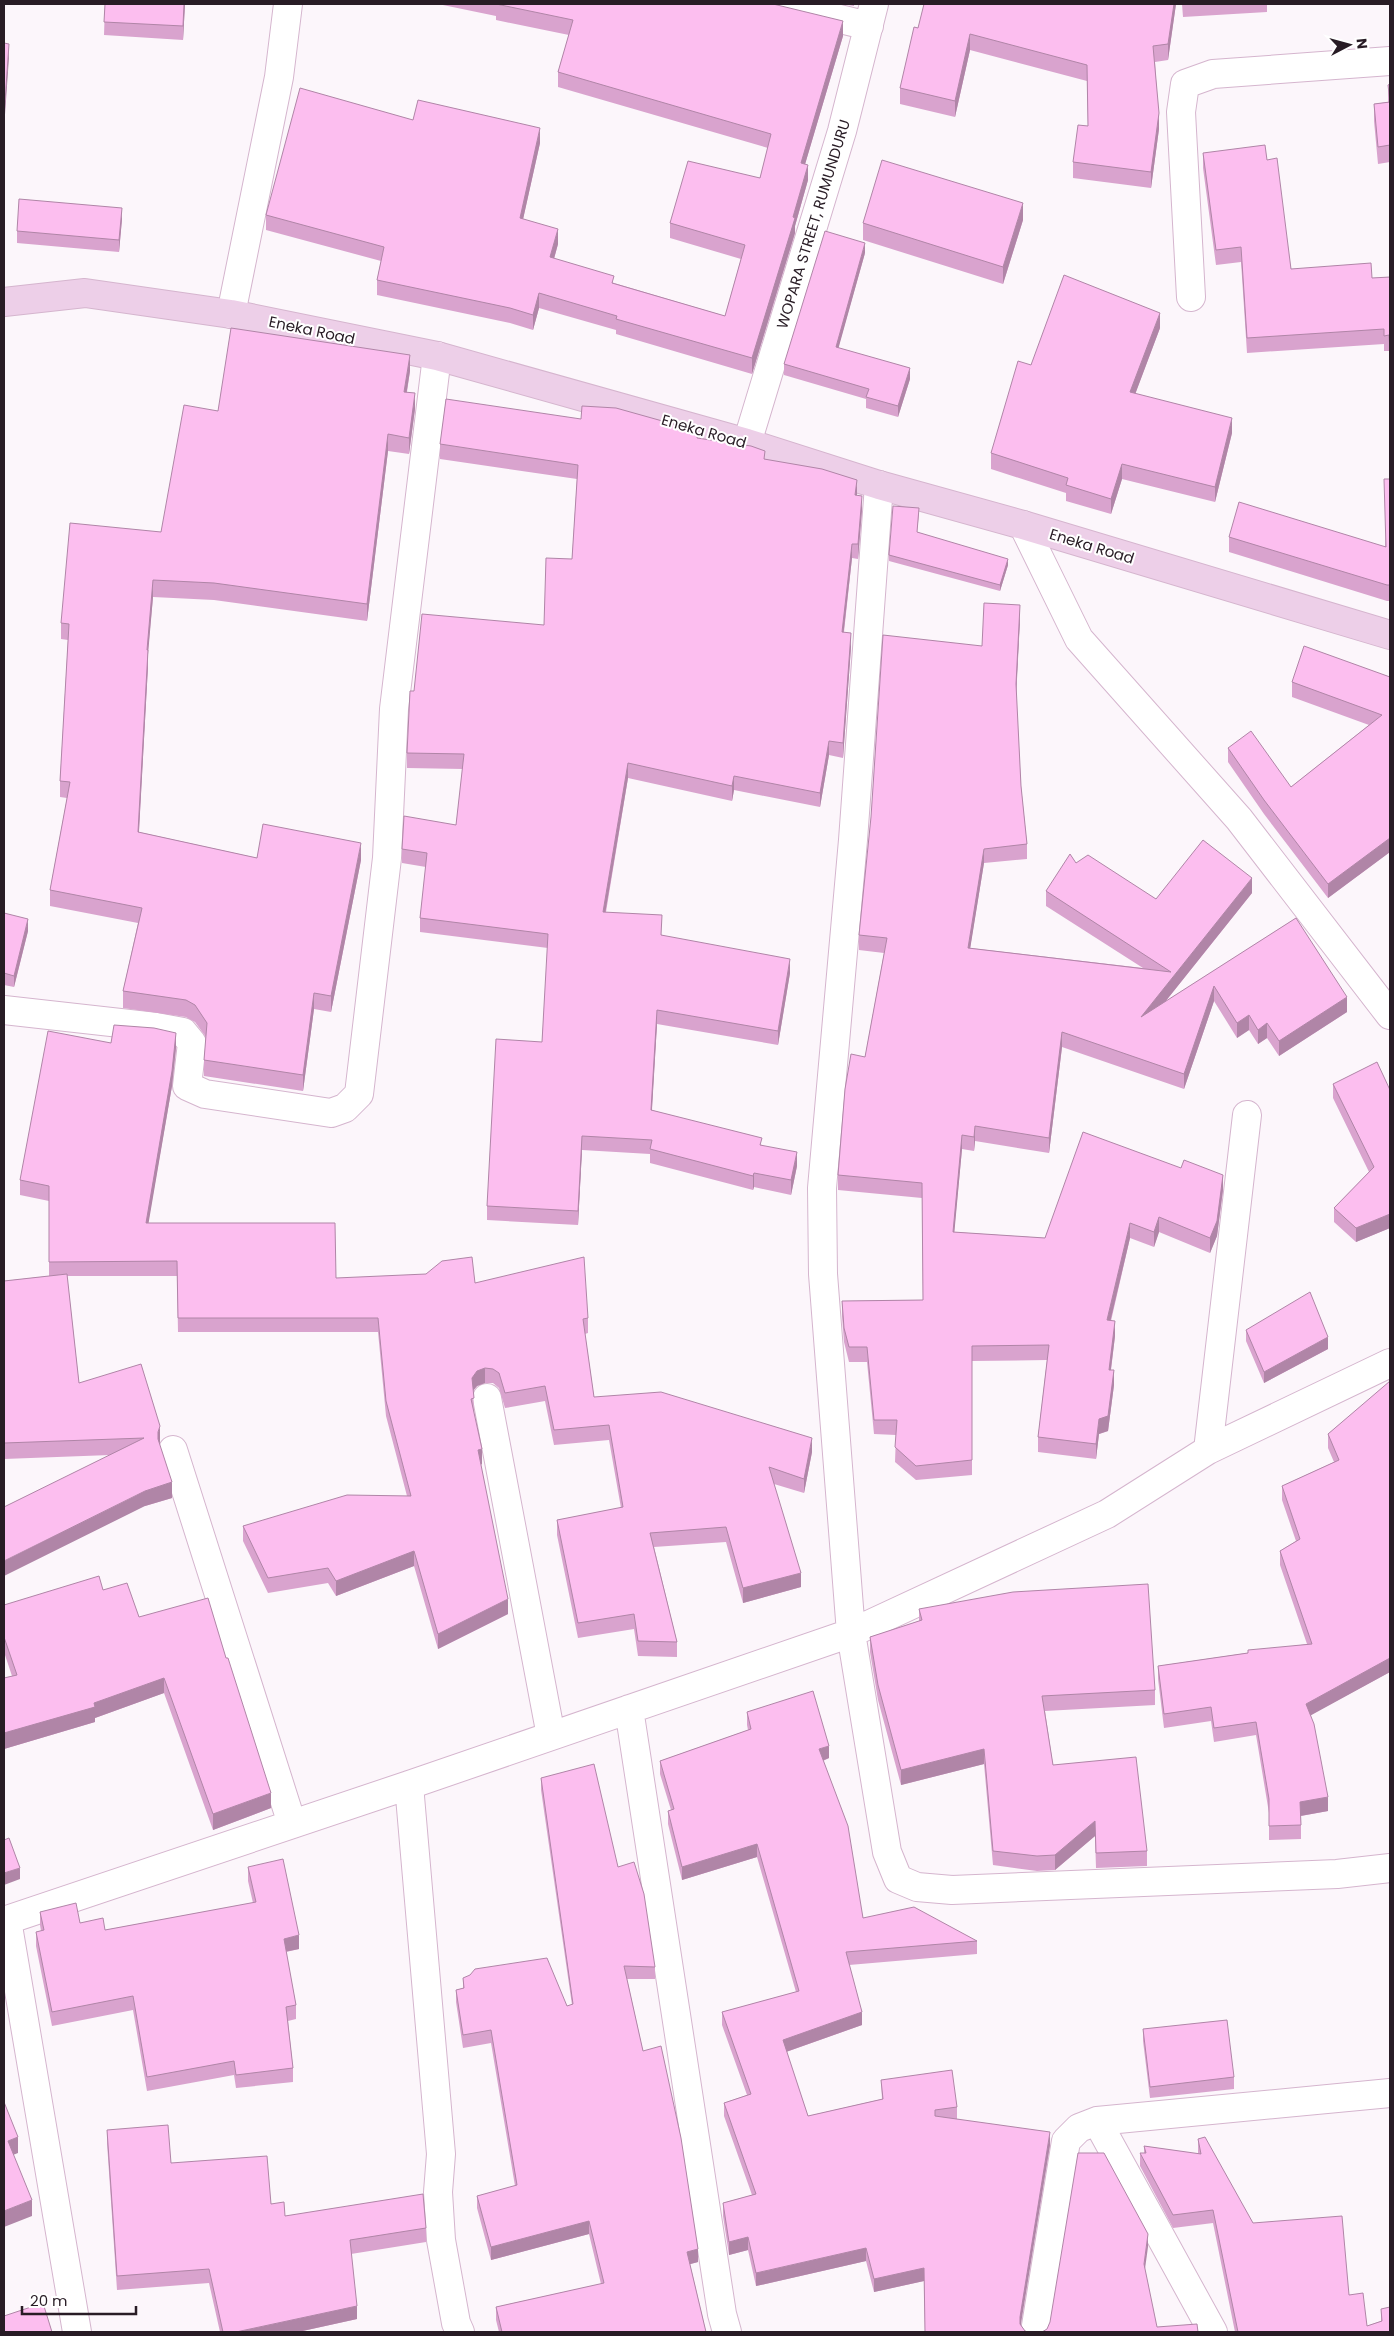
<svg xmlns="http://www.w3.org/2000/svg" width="1394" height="2336" font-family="Poppins,sans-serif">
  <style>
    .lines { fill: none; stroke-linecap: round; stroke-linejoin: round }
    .street-casing { stroke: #d5b5ce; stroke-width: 30 }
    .secondary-casing { stroke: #d5b5ce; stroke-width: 30 }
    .street { stroke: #fff; stroke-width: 28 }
    .secondary { stroke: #edcfe8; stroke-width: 28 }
    .wall { fill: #d9a3ce }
    .shaded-wall { fill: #b085a7 }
    .building { fill: #fcbeef; stroke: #b085a7 }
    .labels { text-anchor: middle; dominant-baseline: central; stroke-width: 4; stroke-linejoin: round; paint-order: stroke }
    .street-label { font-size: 15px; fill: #281c25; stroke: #fff }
  </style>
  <rect width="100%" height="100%" fill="#fcf6fb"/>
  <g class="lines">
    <defs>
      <path id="street" d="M777 4 869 26
        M1191 297 1181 112 1185 84 1213 74 1390 61
        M231 314 279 77 288 4
        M747 443 842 131 874 4
        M879 485 853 840 822 1188 823 1274 851 1633 887 1852 898 1879 917 1887 952 1890 1337 1874 1390 1868
        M1023 525 1079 639 1239 819 1390 1015
        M4 1010 156 1027 183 1032 192 1043 187 1086 205 1094 331 1113 345 1108 359 1094 387 858 394 709 437 356
        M487 1398 551 1736
        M173 1450 292 1824
        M1208 1450 1247 1115
        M629 1709 722 2314 727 2332
        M409 1785 441 2154 438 2192 441 2240 456 2323 460 2332
        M7 1920 77 2332
        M4 1921 409 1785 851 1633 1107 1514 1208 1450 1390 1363
        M1097 2121 1213 2332
        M1035 2332 1066 2141 1079 2128 1097 2121 1390 2093"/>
      <path id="secondary" d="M4 302 85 293 231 314 437 356 747 443 879 485 1023 525 1390 635"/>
    </defs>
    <use href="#street" class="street-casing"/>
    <use href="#secondary" class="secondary-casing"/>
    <use href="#street" class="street"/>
    <use href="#secondary" class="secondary"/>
  </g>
  <path class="wall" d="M105 4H185L183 40 104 35Z
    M438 4H773L843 36 805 164 808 180 795 226V233L752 374 616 334V330L539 308 533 330 510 323 377 295V280L381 261 266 230V215L413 120 540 143 523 219 558 244 554 259 614 283 725 316 741 259 670 238V223L760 178 768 148 558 87V72L569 35 496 20V16Z
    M843 4H854V6Z
    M1176 4 1168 60 1155 62 1159 129 1151 188 1073 178V162L1088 126 1087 81 970 50 955 117 900 104V88L918 28Z
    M1182 4H1267V12L1183 17Z
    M1390 84V162L1378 164 1374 121V104L1388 102V85Z
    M1203 153 1267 160 1291 269 1372 278 1390 277V365L1389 351H1384V344L1247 353 1241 262 1216 265 1203 168Z
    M122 219 119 252 17 243V231Z
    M1023 220 1003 284 863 240V223Z
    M865 253 838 348 910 379 898 417 866 408V399L784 375V364Z
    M1160 328 1135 394 1232 433 1215 502 1122 479 1111 514 1066 501V493L991 469V453L1031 365Z
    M410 371 407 392 415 409 409 454 388 451 367 621 214 600 153 597 148 650V666L139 832 257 858 361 860 331 1012 314 1009 303 1091 204 1076V1060L206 1037 195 1022 186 1017 123 1008V991L138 923 50 906V890L67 798 60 797V781L68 640 61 639V623L161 532 218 411Z
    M698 439 765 459 857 495 862 510 858 559 852 558 844 632 851 647 843 758 829 755 820 807 734 790 732 801 628 778 606 912 662 935 790 973 778 1045 657 1024 652 1110 762 1145 797 1166 791 1195 754 1187 753 1190 650 1163V1154L582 1150 578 1225 487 1220V1206L542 1042 548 948 420 932V918L426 867 402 863V849L456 825 463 769 407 768V753L414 691 544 625 572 559 577 479 440 459V444Z
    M1390 479V601H1387L1229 552V537L1385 547Z
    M919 514 917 532 1008 565 1000 591 889 561V555Z
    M1020 619 1016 691 1021 786 1027 844V859L984 863 970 948 1143 968 1046 906V891L1076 863 1156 899 1252 893 1165 1002 1296 918 1347 1012 1279 1056 1267 1038 1258 1044 1249 1030 1237 1038 1214 1001 1184 1089 1062 1047 1049 1153 975 1141 974 1151 962 1149 954 1232 1045 1238 1223 1190 1217 1236 1210 1253 1159 1232 1154 1247 1130 1238 1111 1321 1115 1336 1111 1370 1114 1385 1108 1431 1099 1434 1096 1459 1038 1452V1437L1047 1360 972 1361V1475L916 1480 895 1462 896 1435 874 1434 867 1362H849L844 1342 842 1316V1301L923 1300 922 1198 838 1190V1175L865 1057 884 953 859 950V935L982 646Z
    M1390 677V852L1328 898 1264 814 1228 762V748L1291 787 1369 725 1292 697V682Z
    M4 913 28 931 14 987 4 985Z
    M111 1043 176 1048 172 1086 148 1223 336 1278 475 1283 588 1318V1333L585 1334 594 1397 812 1452 804 1493 774 1484 801 1587 743 1603 726 1542 654 1547 677 1642V1657L638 1656 634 1629 578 1638 557 1535V1520L621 1508 609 1440 554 1445 545 1401 505 1408 499 1388 493 1383H485L477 1386 473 1391 474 1413 482 1464 481 1465 508 1614 438 1649 414 1566 336 1596 328 1583 268 1593 243 1541V1526L407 1496 386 1416 378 1332H178L177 1276H67L79 1383 160 1442 159 1443 172 1498 145 1506 110 1455 4 1459V1281L49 1276V1201L20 1195V1180Z
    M1333 1084 1390 1090V1228L1356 1242 1334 1222V1208L1369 1172 1333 1098Z
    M1246 1330 1328 1349 1264 1383 1246 1341Z
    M1390 1382V1672L1310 1715 1328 1811 1301 1816V1839L1269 1840V1813L1256 1735 1214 1742 1211 1721 1164 1728 1158 1679V1666L1307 1644 1280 1565V1551L1296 1541 1282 1500V1486L1334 1462 1328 1448V1434Z
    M103 1590 139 1617 226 1658 271 1808 213 1830 164 1693 95 1718V1722L4 1749V1678L12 1676 4 1652V1605Z
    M919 1609 1155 1690V1705L1045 1711 1053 1765 1147 1851V1866L1096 1868 1095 1836 1055 1870 1037 1871 993 1865 984 1764 901 1785 878 1700 870 1652V1637L919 1621Z
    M747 1712 829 1758 823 1761 863 1918 977 1941V1954L849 1965 862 2025 786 2052 808 2116 882 2099 881 2080 957 2107V2119L1050 2145 1020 2324 1025 2331 1028 2332H925L924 2281 874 2292 866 2261 756 2286 748 2250 729 2255 723 2216V2203L752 2195 724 2116V2103L747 2095 722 2025V2012L796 1992 757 1857 682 1880 668 1824V1811L671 1810 660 1774V1761L748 1730 747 1725Z
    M541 1778 618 1867 655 1967V1979H627L643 2051 698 2262 690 2264 706 2332H499L496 2320V2307L601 2284 589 2234 491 2260 477 2208V2196L515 2186 491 2043 463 2048 456 2002V1990L463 1988V1978L567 2006 572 2005 541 1790Z
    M248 1867 299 1949 286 1952 296 2005V2019L288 2021 293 2068V2082L236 2088 234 2075 147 2091 133 2010 52 2026 36 1946V1932L41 1931 40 1925V1912L105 1930 253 1903 248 1881Z
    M1143 2029 1234 2077V2089L1150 2098 1143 2041Z
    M107 2130 171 2163 271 2204 285 2216 426 2228V2242L351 2254 357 2319 298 2332H220L209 2283 117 2290 107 2143Z
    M1198 2139 1253 2223 1349 2295 1367 2326 1381 2321V2309L1390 2332H1235L1213 2223 1173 2228 1140 2166V2153H1144V2146L1198 2154Z"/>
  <path class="shaded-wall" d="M184 4H185L183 40V26Z
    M1174 4H1176L1168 60V44Z
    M843 21V36L801 178V163Z
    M970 34V50L955 117V101Z
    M9 44V57L4 129V116Z
    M1159 113V129L1151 188V172Z
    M540 128V143L520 233V218Z
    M808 165V180L795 226V233L752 374V358Z
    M1023 203V220L1003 284V267Z
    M122 208V219L119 252V240Z
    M558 229V244L550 273V257Z
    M865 243V253L836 357V347Z
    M539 293V308L533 330V315Z
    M1160 313V328L1130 408V392Z
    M410 355V371L404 408V392Z
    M910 368V379L898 417V406Z
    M415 393V409L409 454V438Z
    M1232 418V433L1215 502V487Z
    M388 434V451L367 621V604Z
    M1122 464V479L1111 514V499Z
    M857 480V495L855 510V495Z
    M862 496V510L858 559V544Z
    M852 544V558L842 646V632Z
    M1008 559V565L1000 591V585Z
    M153 580V597L147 666V650Z
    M1020 605V619L1016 699V684Z
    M851 633V647L843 758V743Z
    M148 650V666L138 848V832Z
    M829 741V755L820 807V793Z
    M628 763V778L603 926V912Z
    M734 776V790L732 801V786Z
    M1390 838V852L1328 898V884Z
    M361 843V860L331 1012V996Z
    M984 849V863L968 962V948Z
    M1252 878V893L1141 1032V1017Z
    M28 919V931L14 987V976Z
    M790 959V973L778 1045V1031Z
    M1214 986V1001L1184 1089V1074Z
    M314 993V1009L303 1091V1075Z
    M1347 997V1012L1279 1056V1041Z
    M657 1010V1024L651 1124V1110Z
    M1249 1015V1030L1237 1038V1023Z
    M1267 1023V1038L1258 1044V1030Z
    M1062 1032V1047L1049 1153V1138Z
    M176 1033V1048L172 1086 146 1238V1223Z
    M975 1126V1141L974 1151V1137Z
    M962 1135V1149L953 1247V1232Z
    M582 1136V1150L578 1225V1211Z
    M797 1152V1166L791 1195V1180Z
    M754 1173V1187L753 1190V1176Z
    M1223 1175V1190L1217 1236 1210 1253V1238Z
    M1390 1214V1228L1356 1242V1228Z
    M1159 1217V1232L1154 1247V1232Z
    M1130 1223V1238L1107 1335V1320Z
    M1115 1321V1336L1109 1384V1370Z
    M1328 1337V1349L1264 1383V1372Z
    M485 1368V1383L477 1386 472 1392V1378L477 1371Z
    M1114 1370V1385L1108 1431 1099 1434 1096 1459V1444L1099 1419Z
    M160 1426V1442L158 1447V1432Z
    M812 1438V1452L804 1493V1479Z
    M482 1449V1464L478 1465V1450Z
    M172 1482V1498L145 1506 4 1576V1561L145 1491Z
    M414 1551V1566L336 1596V1581Z
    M801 1573V1587L743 1603V1588Z
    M508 1599V1614L438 1649V1634Z
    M1390 1658V1672L1306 1718V1704Z
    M164 1678V1693L95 1718V1722L4 1749V1733L94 1703Z
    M829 1746V1758L819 1762V1749Z
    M984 1749V1764L901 1785V1770Z
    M271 1793V1808L213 1830V1814Z
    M1328 1797V1811L1300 1816V1802Z
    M1095 1821V1836L1055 1870V1855Z
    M757 1844V1857L682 1880V1867Z
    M20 1868V1879L4 1885V1873Z
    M299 1935V1949L284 1952V1939Z
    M862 2012V2025L783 2053V2040Z
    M1050 2132V2145L1020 2330V2317Z
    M18 2137V2153L8 2157V2141Z
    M32 2200V2216L4 2227V2211Z
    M589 2221V2234L491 2260V2247Z
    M1148 2234V2247L1144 2276V2264Z
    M748 2237V2250L729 2255V2242Z
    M866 2248V2261L756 2286V2273Z
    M698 2249V2262L687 2265V2252Z
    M924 2268V2281L874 2292V2279Z
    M357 2306V2319L298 2332H236Z"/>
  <path class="building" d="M105 4H184L183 26 104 22Z
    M496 4H773L843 21 801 163 808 165 793 217 795 218 752 358 616 319 617 316 539 293 533 315 510 308 377 280 384 247 266 215 300 88 413 120 418 100 540 128 520 218 558 229 550 257 614 276 612 283 725 316 745 245 670 223 688 161 760 178 771 134 558 72 573 20Z
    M924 4H1174L1168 44 1153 46 1159 113 1151 172 1073 162 1078 125 1088 126 1087 65 970 34 955 101 900 88 914 27 918 28Z
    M4 43 9 44 4 116Z
    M1390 84V145L1378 147 1374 104 1390 102 1388 85Z
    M1265 145 1267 160 1277 158 1291 269 1371 263 1372 278 1390 277V350L1389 335 1384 336V329L1247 338 1241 247 1216 250 1203 153Z
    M882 160 1023 203 1003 267 863 223Z
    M19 199 122 208 119 240 17 231Z
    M825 231 865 243 836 347 910 368 898 406 866 397 869 389 784 364Z
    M1064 275 1160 313 1130 392 1232 418 1215 487 1122 464 1111 499 1066 485 1068 478 991 453 1018 361 1031 365Z
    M231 328 410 355 404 392 415 393 409 438 388 434 367 604 214 583 153 580 147 650H148L138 832 257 858 263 824 361 843 331 996 314 993 303 1075 204 1060 207 1023 195 1005 186 1000 123 991 142 908 50 890 70 782 60 781 69 624 61 623 70 523 161 532 184 405 218 411Z
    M446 399 581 419 582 406 616 408 698 431 697 438 751 446 765 451 764 459 822 469 857 480 855 495 862 496 858 544H852L842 632 851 633 843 743 829 741 820 793 734 776 732 786 628 763 603 912 662 915 661 935 790 959 778 1031 657 1010 651 1110 762 1138 760 1145 797 1152 791 1180 754 1173 753 1176 650 1149 652 1140 582 1136 578 1211 487 1206 496 1039 542 1042 548 934 420 918 427 853 402 849 404 816 456 825 464 754 407 753 410 691H414L422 614 544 625 546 558 572 559 578 465 440 444Z
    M1384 479H1390V585H1387L1229 537 1239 502 1386 547Z
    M893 506 919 508 917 532 1008 559 1000 585 889 555Z
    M984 603 1020 605 1016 684 1021 786 1027 844 984 849 968 948 1171 972 1046 891 1070 854 1076 863 1088 855 1156 899 1203 840 1252 878 1141 1017 1296 918 1347 997 1279 1041 1267 1023 1258 1030 1249 1015 1237 1023 1214 986 1184 1074 1062 1032 1049 1138 975 1126 974 1137 962 1135 953 1232 1045 1238 1083 1132 1181 1168 1184 1160 1223 1175 1217 1221 1210 1238 1159 1217 1154 1232 1130 1223 1107 1320 1115 1321 1109 1370H1114L1108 1416 1099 1419 1096 1444 1038 1437 1049 1345 972 1346V1460L916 1466 895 1447 897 1420H874L867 1347H849L844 1328 842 1301 923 1300 922 1183 838 1175 845 1089 851 1054 865 1057 887 938 859 935 871 817 883 635 982 646Z
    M1304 646 1390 677V838L1328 884 1264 800 1228 748 1251 731 1291 787 1382 715 1292 682Z
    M4 913 28 919 14 976 4 973Z
    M114 1025 154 1028 176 1033 172 1071 146 1223H335L336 1278 426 1274 442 1261 472 1257 475 1283 584 1257 588 1318 583 1319 594 1397 661 1392 812 1438 804 1479 769 1467 801 1573 743 1588 726 1527 650 1533 677 1642 638 1641 634 1614 578 1623 557 1520 623 1507 609 1425 554 1430 545 1386 505 1393 499 1373 493 1369 485 1368 477 1371 472 1378 474 1398 471 1399 482 1449 478 1450 508 1599 438 1634 414 1551 336 1581 328 1568 268 1578 243 1526 347 1495 411 1496 386 1401 378 1318H178L177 1261 49 1262V1186L20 1180 48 1031 111 1043Z
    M1377 1062 1390 1090V1214L1356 1228 1334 1208 1374 1167 1333 1084Z
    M67 1274 79 1383 141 1364 160 1426 158 1432V1439L172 1482 145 1491 4 1561V1507L144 1438 4 1443V1281Z
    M1310 1292 1328 1337 1264 1372 1246 1330Z
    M1390 1381V1658L1306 1704 1314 1724 1328 1797 1300 1802 1301 1825 1269 1826V1799L1256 1722 1214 1728 1211 1707 1164 1714 1158 1666 1248 1653V1650L1312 1644 1280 1551 1300 1539 1282 1486 1339 1460 1328 1434Z
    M99 1576 103 1590 127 1583 139 1617 208 1598 226 1658H228L271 1793 213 1814 164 1678 94 1703 95 1707 4 1733V1678L17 1675 4 1637V1605Z
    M1148 1584 1155 1690 1042 1696 1053 1765 1136 1757 1147 1851 1096 1853 1095 1821 1055 1855 1037 1856 993 1851 984 1749 901 1770 878 1685 870 1637 922 1620 919 1609 1013 1592Z
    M813 1691 829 1746 819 1749 848 1826 863 1918 914 1907 977 1941 846 1952 862 2012 783 2040 808 2116 883 2099 881 2080 952 2070 957 2107 935 2110V2116L1050 2132 1020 2317V2324L1025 2331 1028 2332H925L924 2268 874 2279 866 2248 756 2273 748 2237 729 2242 723 2203 756 2194 724 2103 751 2094 722 2012 799 1991 757 1844 682 1867 668 1811 674 1809 660 1761 751 1729 747 1712Z
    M594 1764 618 1867 634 1862 644 1894 655 1967 624 1966 643 2051 661 2046 681 2138 698 2249 687 2252 706 2332H502L496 2307 604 2283 589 2221 491 2247 477 2196 517 2185 491 2030 463 2035 456 1990 464 1988 463 1978 470 1975 475 1969 547 1958 567 2006 573 2004 541 1778Z
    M9 1838 20 1868 4 1873V1840Z
    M283 1859 299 1935 284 1939 296 2005 286 2007 293 2068 236 2075 234 2061 147 2077 133 1996 52 2012 36 1932 44 1930 40 1912 76 1903 80 1923 103 1918 105 1930 256 1902 248 1867Z
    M1227 2020 1234 2077 1150 2087 1143 2029Z
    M4 2102 18 2137 8 2141 32 2200 4 2211Z
    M168 2125 171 2163 267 2156 271 2204 284 2202 285 2216 423 2194 426 2228 350 2240 357 2306 236 2332H223L209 2269 117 2276 107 2130Z
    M1205 2137 1253 2223 1342 2216 1349 2295 1363 2293 1367 2326 1382 2321 1381 2309 1390 2307V2332H1238L1213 2210 1173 2215 1140 2153H1146L1144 2146 1201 2154 1198 2139Z
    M1078 2153H1104L1148 2234 1144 2264 1157 2327 1197 2324 1198 2332H1042L1047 2329 1050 2322Z
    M43 2303 52 2332H4V2316Z"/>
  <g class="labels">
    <g class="street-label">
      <text transform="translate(813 224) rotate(-73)">WOPARA STREET, RUMUNDURU</text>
      <text transform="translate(312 330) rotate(12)">Eneka Road</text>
      <text transform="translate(704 431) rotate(16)">Eneka Road</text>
      <text transform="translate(1092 546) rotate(17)">Eneka Road</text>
    </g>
  </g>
  <rect width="1394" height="2336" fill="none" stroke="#281c25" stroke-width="10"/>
  <g transform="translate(1349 45) rotate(84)" stroke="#ffffff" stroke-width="4" paint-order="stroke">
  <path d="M0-4L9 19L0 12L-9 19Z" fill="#281c25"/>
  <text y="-8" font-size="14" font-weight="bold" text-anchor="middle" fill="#281c25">N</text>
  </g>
  <path d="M22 2306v8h114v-8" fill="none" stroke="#281c25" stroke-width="2.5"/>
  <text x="30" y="2306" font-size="15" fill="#281c25" stroke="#ffffff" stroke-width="4" paint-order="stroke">20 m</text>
</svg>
